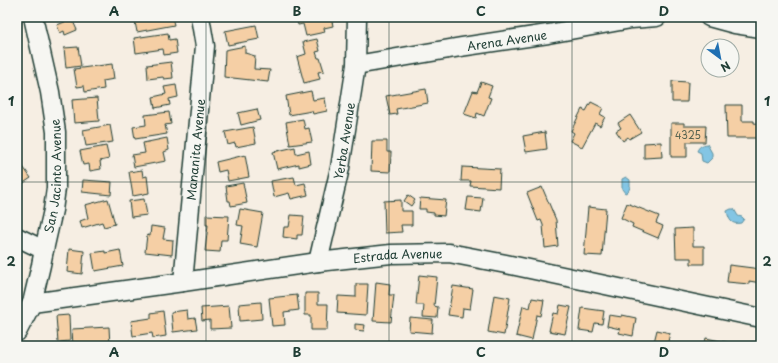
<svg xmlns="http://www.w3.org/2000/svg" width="778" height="363" font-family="'Playpen Sans',sans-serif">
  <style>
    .water { fill: #83c5e4; stroke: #5b8f9e }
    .building { fill: #f5cfa5; stroke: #1f3d34 }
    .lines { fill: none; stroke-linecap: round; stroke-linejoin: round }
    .minor-casing { stroke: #1f3d34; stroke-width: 21 }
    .minor { stroke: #f6f6f2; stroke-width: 18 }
    .grid { fill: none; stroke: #1f3d34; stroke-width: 1; stroke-opacity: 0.55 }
    .labels { text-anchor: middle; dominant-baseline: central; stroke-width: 3.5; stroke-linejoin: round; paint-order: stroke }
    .number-label { font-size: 10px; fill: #546250 }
    .street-label { font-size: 12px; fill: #1f3d34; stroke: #f6f6f2 }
    .neatline { fill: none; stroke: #1f3d34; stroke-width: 1.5 }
    .grid-label { font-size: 13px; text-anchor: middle; font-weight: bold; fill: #1f3d34 }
  </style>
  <rect width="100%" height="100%" fill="#f6eee3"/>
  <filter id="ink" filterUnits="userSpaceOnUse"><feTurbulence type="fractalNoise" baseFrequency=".025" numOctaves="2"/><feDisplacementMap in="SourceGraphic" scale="8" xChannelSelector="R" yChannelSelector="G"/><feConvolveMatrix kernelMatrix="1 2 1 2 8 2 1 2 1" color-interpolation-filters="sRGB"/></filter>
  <g filter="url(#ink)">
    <path class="water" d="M707 144 712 153V158L707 163 702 161 701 153 697 151C699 146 702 145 707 144Z
      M626 177 630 180C630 185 631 191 625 193L622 189V179Z
      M731 209H734L738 216 742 217 744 219 741 223C731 225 729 220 727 211Z"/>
    <path class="building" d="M134 17H172L174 25 137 32Z
      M296 17H331L333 26 324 28 325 32 306 36 303 24 298 25Z
      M72 19 77 30 65 35 64 31 60 33 57 25Z
      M256 25 259 39 228 45 225 31Z
      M168 33 169 40 175 39 177 53 164 55 163 49 136 53 134 38Z
      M317 39 320 51 316 52 318 58H320L324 71 318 72 320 79 304 83 297 57 306 54 303 42Z
      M245 46V53L255 56 254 69 270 70 268 82 224 77 225 50Z
      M78 47 81 66 66 68 64 48Z
      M171 62 173 78 164 79 163 77 148 79 147 65Z
      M112 64 114 79 103 81 104 89 85 92 84 86 77 87 74 69Z
      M672 81 688 82 687 102H672Z
      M481 82 492 86 488 97 491 98 484 116 477 113 476 118 464 114 473 91 477 92Z
      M176 85 178 97 169 99 170 105 155 108 153 97 166 94 164 87Z
      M426 89 428 103 396 109 397 114 390 115 386 96Z
      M311 91 313 100 325 98 327 111 313 114 312 111 289 115 286 96Z
      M97 98 99 121 74 123 72 100Z
      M591 102 603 108 600 114 605 117 600 126 595 123 582 147 570 141 574 133 571 131 582 109 586 111Z
      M726 105H742V121H754V123L761 124V138H727Z
      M257 109 260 120 241 125 238 113Z
      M169 112 171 124 165 125 167 134 135 139 133 127 146 125 145 115Z
      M630 115 641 132 629 139 628 137 623 141 616 131 621 128 618 123Z
      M303 119 305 129 309 128 312 142 290 145 286 122Z
      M671 123H684V126H706L705 142H687V157H671Z
      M110 125 113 142 86 146 83 130Z
      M253 127 256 143 236 147 235 143 228 145 225 132Z
      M545 132 547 149 526 152 523 136Z
      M167 138 169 150 164 152 166 161 134 167 132 155 145 153 143 143Z
      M372 141H387V152H391L390 172 371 171Z
      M661 142 662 157 644 158V143Z
      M106 146 109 159 100 161 101 169 90 171 89 164 83 165 80 151Z
      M295 147 296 154 309 151 311 164 299 167V164L277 169 273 152Z
      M245 155 249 177 228 181 226 170 218 172 216 162Z
      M21 164 31 178 19 186 18 185H17V167Z
      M462 167 500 169 499 188 470 186 471 181H461Z
      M142 170 143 177 147 176 149 193 133 196 129 172Z
      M294 177 296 185 305 183 308 195 291 199 289 193 274 197 271 181Z
      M83 180 112 182 111 195 82 192Z
      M243 183 247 203 231 206 230 201H228L226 186Z
      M542 187 556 220 558 246 545 248 543 225 541 220 538 221 527 193Z
      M408 195 415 200 411 206 404 201Z
      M468 197 483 198 481 212 466 210Z
      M420 198 446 200 444 216 434 215V213L426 212V209H419Z
      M108 199 115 224 104 227 102 222 82 228 80 221 88 218 85 205Z
      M144 199 147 215 131 217 129 201Z
      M401 200V211H412V225H401L402 232 385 233 384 201Z
      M627 203 659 216 656 223 663 226 658 238 632 227 633 224 621 218Z
      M588 207 606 209 602 256 584 255Z
      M240 209 263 213 257 247 240 244 243 226 237 225Z
      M206 215 229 216 227 240H221L220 252 205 251 208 225H206Z
      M291 215 304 216 302 235H297V239L283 237 284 227H289Z
      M151 226 165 228 163 239 173 240 172 255 145 252 147 235 150 236Z
      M693 228V246H704V264H691V258H676L675 229Z
      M69 249 84 251 82 274 67 272Z
      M120 250 123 266 95 271 92 253 105 251V253Z
      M729 265 761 269V283L749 281V284L727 282Z
      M419 275 437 277 434 306 438 307 437 318 423 317 424 305H416Z
      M376 282 390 284 389 295H394L391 322 373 321Z
      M356 284H368L366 315 337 313 338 296 356 297Z
      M453 286 473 289 470 309 463 308 462 317 448 315Z
      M305 293H318V304H328L327 330H311V315H305Z
      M297 295 299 310 284 312 285 325 272 326 269 298Z
      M494 295 510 298 504 335 488 332Z
      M532 298 544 300 541 316 537 315 532 340 516 336 523 306 530 308Z
      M261 302 262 319 240 321 239 304Z
      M560 305 571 307 565 334 549 331 553 313 558 314Z
      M229 306 231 328 210 329V320L202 321 201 308Z
      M582 308 604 311 602 324 595 323 593 332 579 330Z
      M187 310 188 319 195 318 197 329 173 332 171 312Z
      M163 311 166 336 153 338 152 333 133 336 131 321 151 318V313Z
      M69 315 70 341 58 342 56 316Z
      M609 315 622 317V315L636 318 633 336 619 333 620 329 607 326Z
      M410 318 433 320 432 333 409 331Z
      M355 324 365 325 364 331 355 330Z
      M109 327 110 346H73L72 329Z
      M657 330 670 333 667 346H653Z
      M706 338 730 343 729 346H704Z
      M270 343 290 345V346H270Z
      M247 344H264V346H247Z"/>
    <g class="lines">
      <defs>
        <g id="minor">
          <path d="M709 17 735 24 761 28"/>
          <path id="s1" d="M356 65 461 47 548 34 631 19 657 17"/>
          <path d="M17 237 44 250"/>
          <path id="s2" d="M318 262 340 168 356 65 357 17"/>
          <path id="s3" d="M183 282 205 46 200 17"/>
          <path id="s4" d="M32 303 183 282 318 262 391 254 449 253 506 264 761 318"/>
          <path id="s5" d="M17 332 32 303 41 265 44 250 53 210 56 188V132L50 92 33 17"/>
        </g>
      </defs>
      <use href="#minor" class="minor-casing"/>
      <use href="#minor" class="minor"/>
    </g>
  </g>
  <path class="grid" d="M206 17V346M389 17V346M572 17V346M17 182H761"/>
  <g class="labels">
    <g class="number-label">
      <text x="688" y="134">4325</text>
    </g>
    <g class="street-label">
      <text stroke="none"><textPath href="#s1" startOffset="153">Arena Avenue</textPath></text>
      <text stroke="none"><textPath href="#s2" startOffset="124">Yerba Avenue</textPath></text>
      <text stroke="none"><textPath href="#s3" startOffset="133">Mananita Avenue</textPath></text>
      <text stroke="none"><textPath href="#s5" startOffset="162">San Jacinto Avenue</textPath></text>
      <text stroke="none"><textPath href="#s4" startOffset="369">Estrada Avenue</textPath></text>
    </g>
  </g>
  <rect width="778" height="363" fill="none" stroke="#f6f6f2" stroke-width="44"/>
  <g transform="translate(720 58) rotate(148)"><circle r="19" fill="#f6f6f2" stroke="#a0aca6"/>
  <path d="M0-3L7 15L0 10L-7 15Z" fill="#1f6fb2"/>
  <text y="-6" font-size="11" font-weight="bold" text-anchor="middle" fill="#1f3d34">N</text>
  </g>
  <rect x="22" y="22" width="734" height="319" class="neatline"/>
  <g class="grid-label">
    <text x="114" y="16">A</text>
    <text x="297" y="16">B</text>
    <text x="481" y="16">C</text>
    <text x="664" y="16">D</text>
    <text x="11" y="106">1</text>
    <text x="767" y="106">1</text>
    <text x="11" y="266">2</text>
    <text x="767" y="266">2</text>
    <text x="114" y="357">A</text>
    <text x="297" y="357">B</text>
    <text x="481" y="357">C</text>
    <text x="664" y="357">D</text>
  </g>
</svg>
